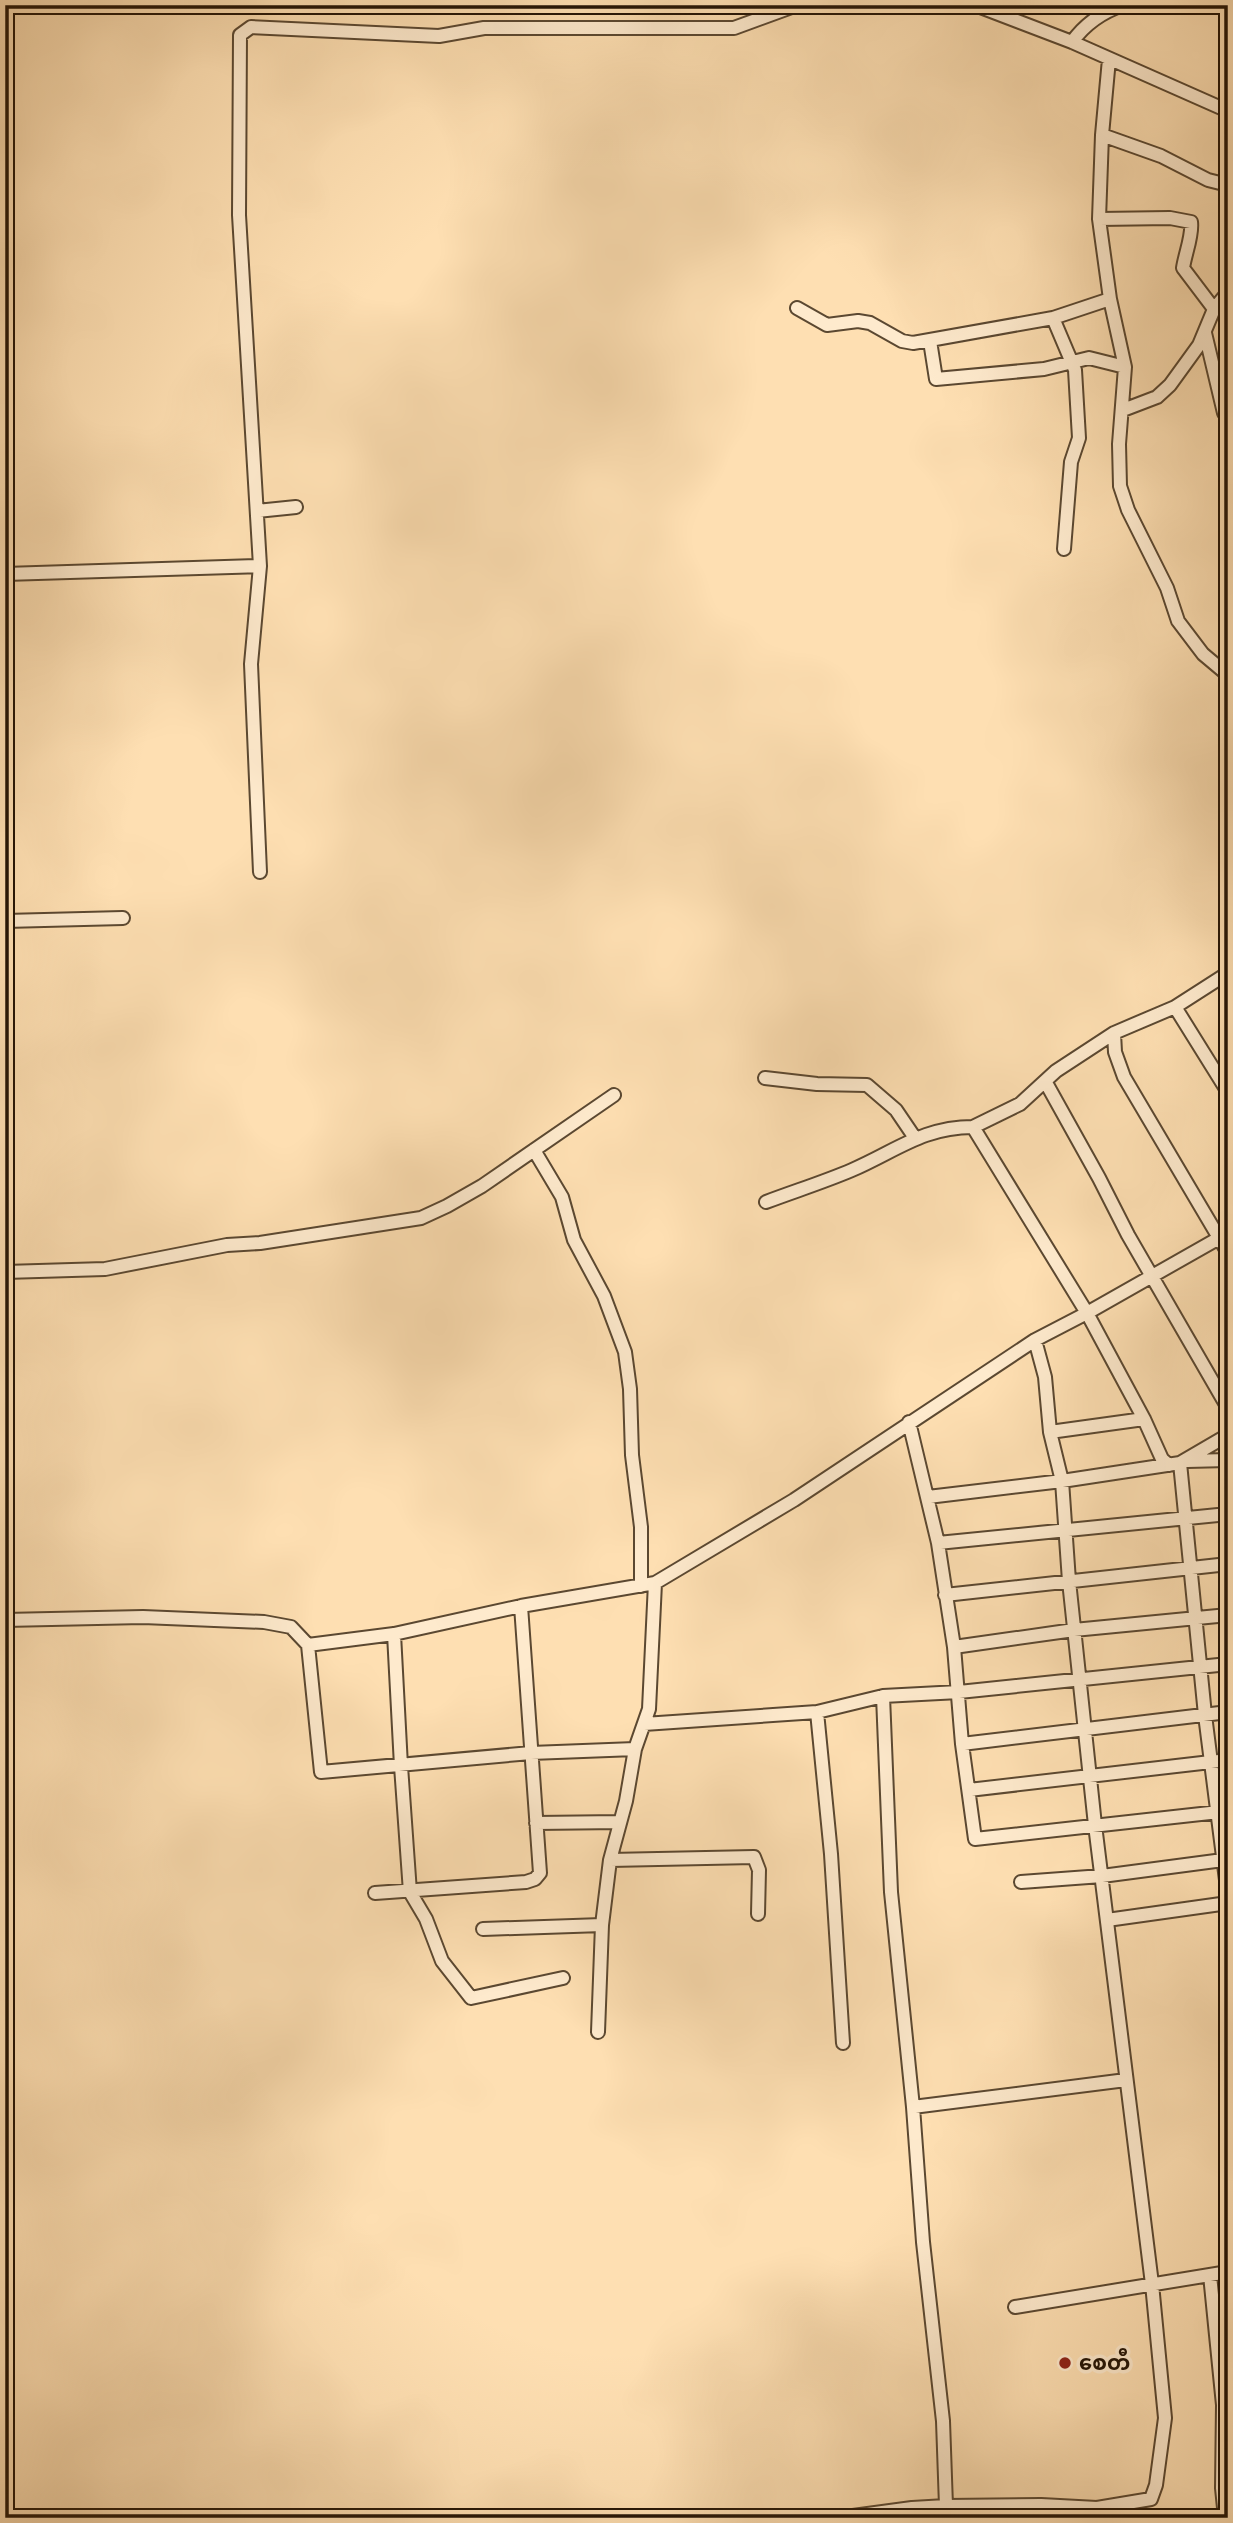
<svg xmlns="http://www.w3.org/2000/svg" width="1233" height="2523" font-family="Cardo,'Noto Sans Myanmar',serif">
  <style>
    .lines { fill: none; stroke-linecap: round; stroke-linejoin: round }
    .street-casing { stroke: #5b4831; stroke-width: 16 }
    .street { stroke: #feeacd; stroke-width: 12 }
    .poi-dot { fill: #8f2418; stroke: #feeacd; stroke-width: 2.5 }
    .labels { text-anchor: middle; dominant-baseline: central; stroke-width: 7; stroke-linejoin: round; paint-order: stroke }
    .poi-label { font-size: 21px; font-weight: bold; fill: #251506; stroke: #feeacd; text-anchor: start }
  </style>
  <rect width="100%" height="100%" fill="#fedfb2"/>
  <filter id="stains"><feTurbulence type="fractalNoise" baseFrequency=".00286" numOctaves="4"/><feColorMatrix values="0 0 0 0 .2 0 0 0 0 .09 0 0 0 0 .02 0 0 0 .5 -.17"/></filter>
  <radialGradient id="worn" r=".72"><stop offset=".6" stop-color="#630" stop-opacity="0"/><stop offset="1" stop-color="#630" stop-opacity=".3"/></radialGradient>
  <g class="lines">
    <defs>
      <path id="street" d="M975 5 1072 42 1228 111
        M1072 42C1085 24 1102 12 1123 5
        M1109 59 1102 135 1099 219 1110 299 1125 367 1119 444 1120 486 1128 510 1167 588 1178 621 1203 654 1228 675
        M1102 135 1161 156 1208 180 1228 185
        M1099 219 1170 218 1191 222C1193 235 1185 254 1183 268L1214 309
        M797 308 827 325 858 321 870 323 902 341 913 343 1053 318 1110 299
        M1053 318 1075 370 1079 438 1071 462 1064 549
        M1205 333 1224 413 1228 417
        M930 341 936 379 1044 369 1089 358 1125 367
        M1123 410 1157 397 1170 385 1199 345 1214 309 1228 292
        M257 511 296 507
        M5 574 260 566
        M260 872 251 664 260 566 239 215 240 35 251 27 439 36 484 28H734L797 5
        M5 921 123 918
        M1175 1007 1228 1092
        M1114 1033 1115 1052 1124 1077 1228 1253
        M765 1078 817 1084 867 1085 896 1110 915 1138
        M1045 1081 1099 1178 1128 1235 1228 1408
        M534 1150 562 1197 574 1240 604 1296 625 1352 630 1389 632 1455 641 1527V1586
        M766 1202C795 1191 824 1182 852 1170 896 1151 923 1127 973 1127
        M5 1272 105 1269 227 1245 260 1243 421 1218 447 1206 482 1186 614 1095
        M909 1422 938 1543 954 1647 962 1744 975 1839 1228 1811
        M1050 1432 1144 1419
        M1187 1461 1228 1460
        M1180 1463 1205 1715 1228 1896
        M1169 1465 1162 1459 1144 1419 1087 1313 973 1127 1020 1104 1056 1071 1114 1033 1175 1007 1228 973
        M928 1497 1062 1481 1180 1463 1228 1435
        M938 1543 1228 1514
        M945 1595 1228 1564
        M5 1620 143 1617 264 1622 291 1627 308 1645
        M394 1634 401 1766 410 1892 426 1919 442 1961 471 1998 563 1978
        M954 1647 1074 1630 1228 1615
        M817 1712 831 1854 843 2043
        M644 1724 817 1712 883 1696 959 1692 1228 1664
        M962 1744 1228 1712
        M635 1749 531 1753 321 1772 308 1645 394 1634 521 1606 655 1583 794 1500 1035 1340 1087 1313 1228 1233
        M969 1790 1228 1760
        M536 1823 620 1822
        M610 1860 754 1857 759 1870 758 1914
        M1021 1882 1102 1876 1223 1860
        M375 1893 526 1882 535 1879 540 1873 521 1606
        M1107 1920 1228 1903
        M483 1929 602 1925
        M598 2032 602 1925 610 1860 626 1801 635 1749 649 1709 655 1583
        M913 2107 1126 2080
        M1210 2275 1223 2405 1222 2488 1225 2518
        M1015 2307 1228 2272
        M946 2506 1041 2505 1097 2508 1151 2499 1156 2485 1165 2418 1152 2284 1095 1825 1069 1581 1062 1481 1050 1432 1045 1377 1035 1340
        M838 2518 912 2508 946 2506 943 2421 923 2242 913 2107 891 1892 883 1696"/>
    </defs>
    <use href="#street" class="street-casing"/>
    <use href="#street" class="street"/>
  </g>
  <circle class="poi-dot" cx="1065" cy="2363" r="7"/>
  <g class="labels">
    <g class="poi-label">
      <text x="1079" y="2363">စေတီ</text>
    </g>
  </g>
  <rect width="1233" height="2523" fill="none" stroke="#fedfb2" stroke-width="28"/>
  <rect x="7" y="7" width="1219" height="2509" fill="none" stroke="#251506" stroke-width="3.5"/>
  <rect x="14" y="14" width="1205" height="2495" fill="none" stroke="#251506" stroke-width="2"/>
  <rect width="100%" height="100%" filter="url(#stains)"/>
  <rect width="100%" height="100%" fill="url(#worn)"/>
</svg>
